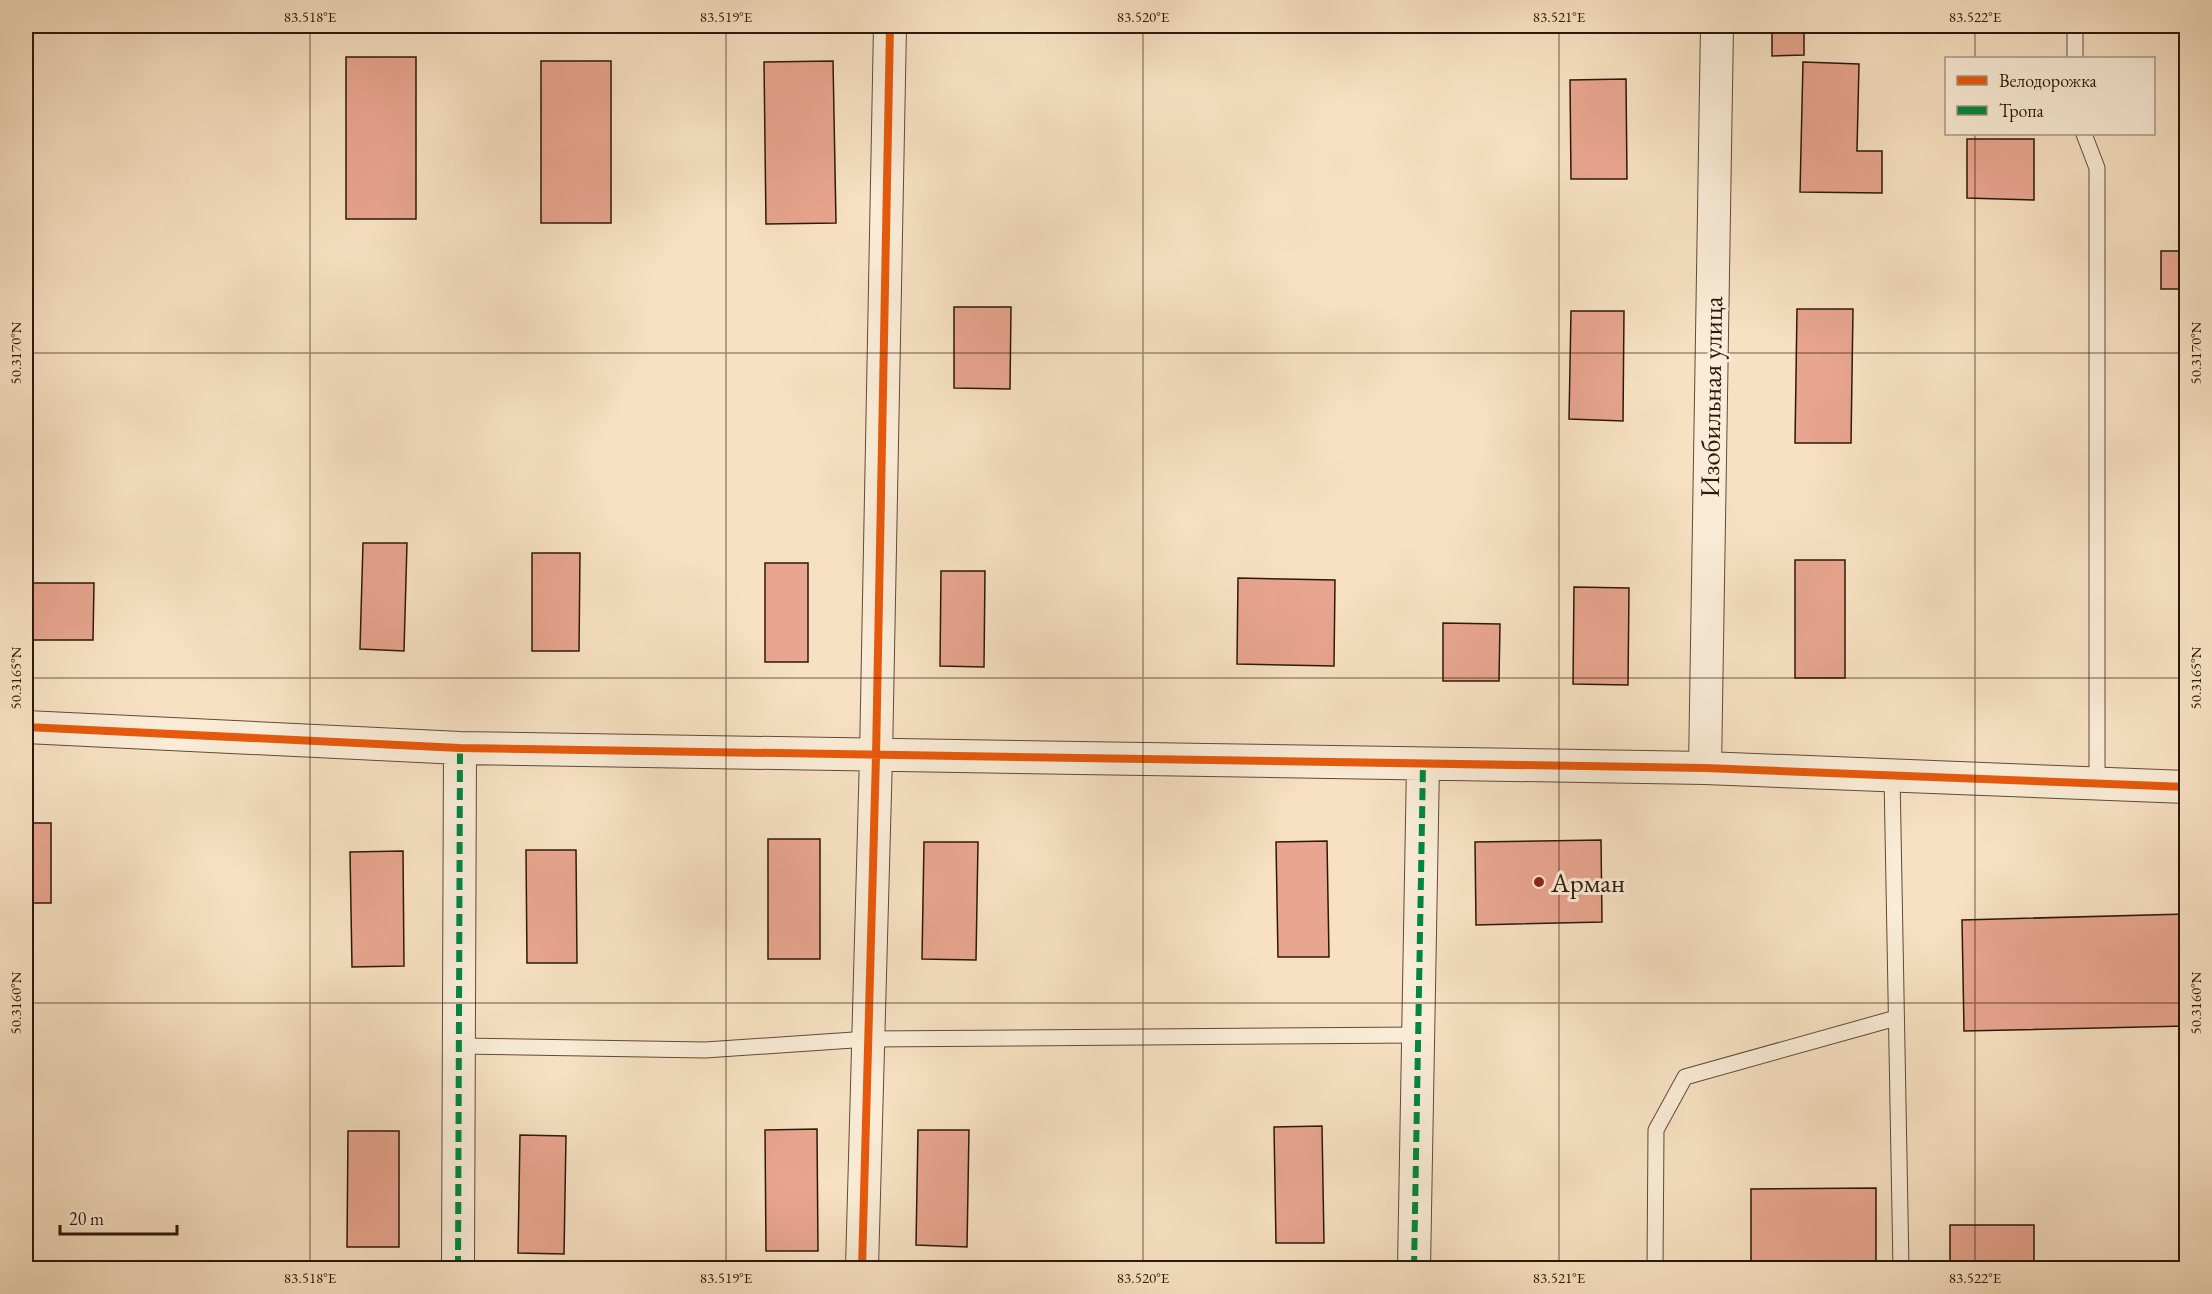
<svg xmlns="http://www.w3.org/2000/svg" width="2212" height="1294" font-family="'EB Garamond',serif">
  <style>
    .building { fill: #e8a58f; stroke: #2d180a; stroke-width: 1.5 }
    .lines { fill: none; stroke-linecap: round; stroke-linejoin: round }
    .lane-casing { stroke: #604a38; stroke-width: 17 }
    .street-casing { stroke: #604a38; stroke-width: 34 }
    .lane { stroke: #faecd7; stroke-width: 15 }
    .street { stroke: #faecd7; stroke-width: 32 }
    .quiet { stroke: #00873e; stroke-width: 6; stroke-dasharray: 12 6; stroke-linecap: butt }
    .cycleway-casing { stroke: #faecd7; stroke-width: 11 }
    .cycleway { stroke: #e8590c; stroke-width: 8 }
    .ticks { fill: none; stroke: #2d180a; stroke-width: 1.5; stroke-opacity: 0.45 }
    .poi-dot { fill: #8f2418; stroke: #faecd7; stroke-width: 2 }
    .labels { text-anchor: middle; dominant-baseline: central; stroke-width: 6; stroke-linejoin: round; paint-order: stroke }
    .street-label { font-size: 27px; fill: #2d180a; stroke: #faecd7 }
    .poi-label { font-size: 27px; fill: #2d180a; stroke: #faecd7; text-anchor: start }
    .neatline { fill: none; stroke: #2d180a; stroke-width: 2 }
    .ticks-label { font-size: 15px; text-anchor: middle; fill: #2d180a }
  </style>
  <rect width="100%" height="100%" fill="#f7e1c2"/>
  <filter id="stains"><feTurbulence type="fractalNoise" baseFrequency=".00333" numOctaves="4"/><feColorMatrix values="0 0 0 0 .2 0 0 0 0 .09 0 0 0 0 .02 0 0 0 .5 -.17"/></filter>
  <radialGradient id="worn" r=".72"><stop offset=".6" stop-color="#630" stop-opacity="0"/><stop offset="1" stop-color="#630" stop-opacity=".3"/></radialGradient>
  <path class="building" d="M1772 26H1804V55L1772 56Z
    M346 57H416V219H346Z
    M541 61H611V223H541Z
    M833 61 836 223 766 224 764 62Z
    M1803 62 1859 64 1857 151H1882V193L1800 192Z
    M1626 79 1627 179H1571L1570 80Z
    M1967 139H2034V200L1967 198Z
    M2161 251H2186V289H2161Z
    M954 307H1011L1010 389 954 388Z
    M1797 309H1853L1851 443H1795Z
    M1571 311H1624L1623 421 1569 419Z
    M363 543H407L404 651 360 649Z
    M532 553H580L579 651H532Z
    M1795 560H1845V678H1795Z
    M765 563H808V662H765Z
    M941 571H985L984 667 940 666Z
    M1238 578 1335 580 1334 666 1237 664Z
    M26 583H94L93 640H26Z
    M1574 587 1629 588 1628 685 1573 684Z
    M1443 623 1500 624 1499 681H1443Z
    M26 823H51V903H26Z
    M768 839H820V959H768Z
    M1601 840 1602 922 1476 925 1475 842Z
    M1327 841 1329 957H1278L1276 842Z
    M924 842H978L976 960 922 959Z
    M526 850H576L577 963H527Z
    M403 851 404 966 352 967 350 852Z
    M2186 914V1026L1964 1031 1962 920Z
    M1322 1126 1324 1243H1276L1274 1127Z
    M817 1129 818 1251H766L765 1130Z
    M918 1130H969L967 1247 916 1245Z
    M348 1131H399V1247H347Z
    M520 1135 566 1136 564 1254 518 1253Z
    M1876 1188V1268H1751V1189Z
    M1950 1225H2034V1268H1950Z"/>
  <g class="lines">
    <defs>
      <path id="lane" d="M2075 26V58
        M2084 134 2097 168V783
        M1892 775 1901 1268
        M459 1046 705 1050 868 1039 1418 1035
        M1655 1268 1656 1130 1685 1077 1896 1018"/>
      <path id="street" d="M26 727 460 748 1705 768 2186 787
        M1705 768 1717 26
        M458 1268 460 748
        M862 1268 876 756 890 26
        M1414 1268 1423 764"/>
    </defs>
    <use href="#lane" class="lane-casing"/>
    <use href="#street" class="street-casing"/>
    <use href="#lane" class="lane"/>
    <use href="#street" class="street"/>
    <path class="quiet" d="M458 1268 460 748
      M1414 1268 1423 764"/>
    <defs>
      <path id="cycleway" d="M26 727 460 748 1705 768 2186 787
        M862 1268 876 756 890 26"/>
    </defs>
    <use href="#cycleway" class="cycleway-casing"/>
    <use href="#cycleway" class="cycleway"/>
  </g>
  <path class="ticks" d="M310 26V1268M726 26V1268M1143 26V1268M1559 26V1268M1975 26V58M26 28H2186M1975 134V1268M26 353H2186M26 678H2186M26 1003H2186"/>
  <circle class="poi-dot" cx="1539" cy="882" r="6"/>
  <g class="labels">
    <g class="street-label">
      <text transform="translate(1711 397) rotate(-89)">Изобильная улица</text>
    </g>
    <g class="poi-label">
      <text x="1551" y="882">Арман</text>
    </g>
  </g>
  <rect width="2212" height="1294" fill="none" stroke="#f7e1c2" stroke-width="66"/>
  <rect x="1945" y="57" width="210" height="78" fill="#faecd7" stroke="#a89785" stroke-width="1.5"/>
  <rect x="1957" y="76" width="30" height="9" fill="#e8590c" stroke="#a89785" stroke-width="1.5"/>
  <text x="1999" y="87" font-size="18" fill="#2d180a">Велодорожка</text>
  <rect x="1957" y="106" width="30" height="9" fill="#00873e" stroke="#a89785" stroke-width="1.5"/>
  <text x="1999" y="117" font-size="18" fill="#2d180a">Тропа</text>
  <path d="M60 1225v9h117v-9" fill="none" stroke="#2d180a" stroke-width="3"/>
  <text x="69" y="1225" font-size="18" fill="#2d180a" stroke="#faecd7" stroke-width="4.5" paint-order="stroke">20 m</text>
  <rect x="33" y="33" width="2146" height="1228" class="neatline"/>
  <g class="ticks-label">
    <text x="310" y="22">83.518°E</text>
    <text x="726" y="22">83.519°E</text>
    <text x="1143" y="22">83.520°E</text>
    <text x="1559" y="22">83.521°E</text>
    <text x="1975" y="22">83.522°E</text>
    <text transform="translate(16 353) rotate(-90)" y="5">50.3170°N</text>
    <text transform="translate(2196 353) rotate(-90)" y="5">50.3170°N</text>
    <text transform="translate(16 678) rotate(-90)" y="5">50.3165°N</text>
    <text transform="translate(2196 678) rotate(-90)" y="5">50.3165°N</text>
    <text transform="translate(16 1003) rotate(-90)" y="5">50.3160°N</text>
    <text transform="translate(2196 1003) rotate(-90)" y="5">50.3160°N</text>
    <text x="310" y="1283">83.518°E</text>
    <text x="726" y="1283">83.519°E</text>
    <text x="1143" y="1283">83.520°E</text>
    <text x="1559" y="1283">83.521°E</text>
    <text x="1975" y="1283">83.522°E</text>
  </g>
  <rect width="100%" height="100%" filter="url(#stains)"/>
  <rect width="100%" height="100%" fill="url(#worn)"/>
</svg>
